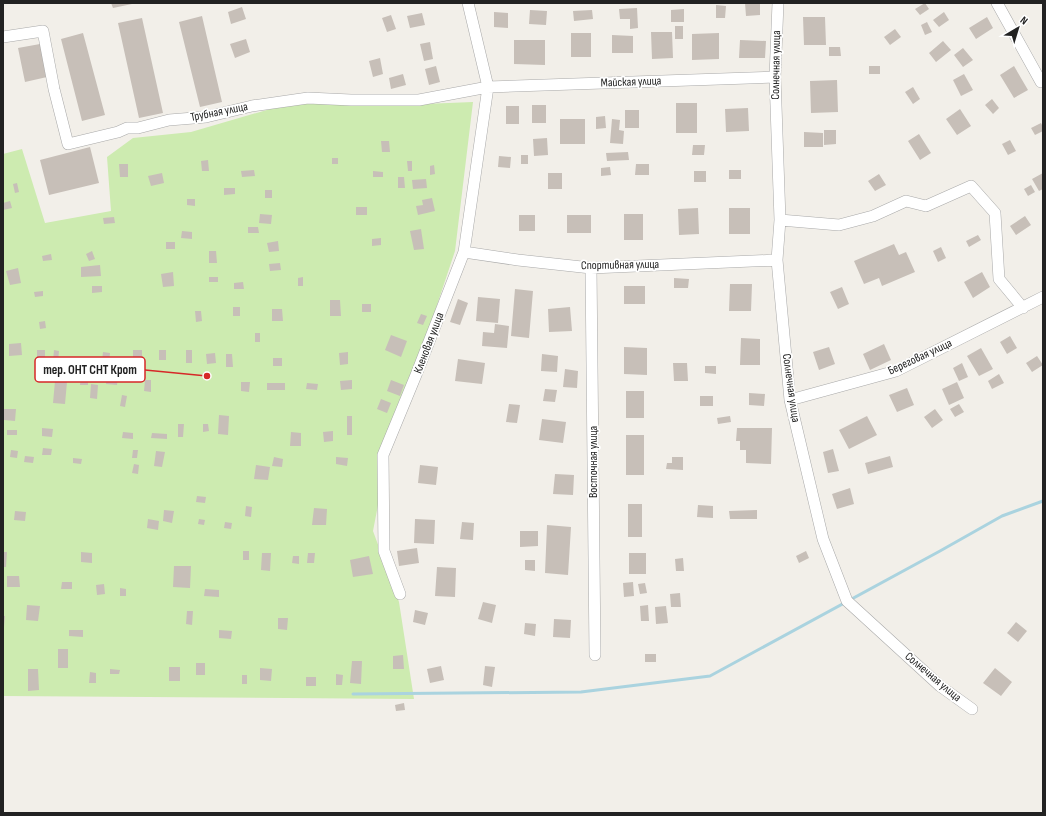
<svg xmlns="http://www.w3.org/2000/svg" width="1046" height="816" font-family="'Sofia Sans Condensed',sans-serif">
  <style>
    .grass { fill: #cdebb0 }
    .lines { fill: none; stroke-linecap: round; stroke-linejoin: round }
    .stream { stroke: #aad3df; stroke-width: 3 }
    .building { fill: #c7bfb8 }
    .minor-casing { stroke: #a9a9a9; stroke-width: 12 }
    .minor { stroke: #fff; stroke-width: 11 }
    .labels { text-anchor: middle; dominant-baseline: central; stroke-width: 3.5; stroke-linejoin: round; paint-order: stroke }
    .street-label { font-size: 12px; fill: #222; stroke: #fff }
    .leader { fill: none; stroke: #d62828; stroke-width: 1.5 }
    .callout-dot { fill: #d62828; stroke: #fff; stroke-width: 1.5 }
    .callout { fill: #fff; stroke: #d62828; stroke-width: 1.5 }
    .callout-label { font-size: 13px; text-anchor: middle; font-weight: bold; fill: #222 }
  </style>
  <rect width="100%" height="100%" fill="#f2efe9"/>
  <path class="grass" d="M308 98 374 106 473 102 455 251 430 326 393 427 373 531 399 602 414 699 3 696V154L22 149 45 223 111 211 107 157 133 138 191 132Z"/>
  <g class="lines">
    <path class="stream" d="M353 694 581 692 710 676 940 551 1002 516 1043 501"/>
  </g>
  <path class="building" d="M111 3H132V4L113 8Z
    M745 3H760V15L746 16Z
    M925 3 929 9 920 15 915 9Z
    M716 5 726 6 725 18H716Z
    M242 7 246 19 231 24 228 12Z
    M637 8 638 28 630 29V19H620L619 9Z
    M684 9V22H671V10Z
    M530 10 547 11 546 25 529 24Z
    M592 10 593 19 574 21 573 11Z
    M494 12 508 13V28L494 27Z
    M944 12 949 20 939 27 933 20Z
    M422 13 425 25 410 28 407 16Z
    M391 15 396 29 387 32 382 18Z
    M202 16 222 102 200 107 179 22Z
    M803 17H825L826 45H804Z
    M987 17 993 28 976 39 969 28Z
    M142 18 163 113 139 118 118 23Z
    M927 22 932 32 925 35 921 25Z
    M675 26H683V39H675Z
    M895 29 901 37 890 45 884 37Z
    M651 32H672L673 58 652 59Z
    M83 33 105 115 82 121 61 39Z
    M571 33H591V57H571Z
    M719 33V59L692 60V34Z
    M612 35 633 36V53H612Z
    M246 39 250 52 235 58 230 44Z
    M514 40H545V65L514 64Z
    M740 40 766 41 765 58H739Z
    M943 41 951 50 936 62 929 53Z
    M430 42 433 59 424 61 420 44Z
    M40 44 47 77 25 82 18 48Z
    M829 47H840L841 56H829Z
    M963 48 973 60 963 67 954 55Z
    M380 58 383 74 373 77 369 61Z
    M436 66 440 82 429 85 425 69Z
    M869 66H880V74H869Z
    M1014 66 1028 90 1014 98 1000 75Z
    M403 74 406 85 391 89 389 78Z
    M964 74 973 90 961 96 953 80Z
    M837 80 838 112 811 113 810 81Z
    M913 87 920 99 913 104 905 92Z
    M992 99 999 108 993 114 985 105Z
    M676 103H697V133H676Z
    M532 105H546V123H532Z
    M506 106H519V124H506Z
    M748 108 749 131 726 132 725 109Z
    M960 109 971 126 957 135 946 119Z
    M625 110H639V128H625Z
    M605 116 606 128 596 129V117Z
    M560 119H585V144H560Z
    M612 119 620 120 619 130 624 131 623 144 610 143Z
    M1041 123 1043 127V131L1035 135 1031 128Z
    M824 130H836V144L824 145Z
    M804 132 823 133V147H804Z
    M919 134 931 153 920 160 908 141Z
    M547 138 548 155 534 156 533 139Z
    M1010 140 1016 151 1008 155 1002 144Z
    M381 141H389L390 152H382Z
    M693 145H705L704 155H692Z
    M90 147 99 183 49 195 40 160Z
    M628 152 629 160 607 161 606 153Z
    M521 155H528V164H521Z
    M499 156 511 157 510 168 498 167Z
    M332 158H338V164H332Z
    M208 160 209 171H202L201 161Z
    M407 161H412V171H408Z
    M119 164H128V177H120Z
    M636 164H649V175H635Z
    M434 165 435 174 430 175V166Z
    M610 167 611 175 601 176V168Z
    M254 170 255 176 242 177 241 171Z
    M729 170H741V179H729Z
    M373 171 383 172V177H373Z
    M694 171H706V182H694Z
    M162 173 164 183 151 186 148 176Z
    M548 173H562V189H548Z
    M1043 173V189L1039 191 1032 179Z
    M879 174 886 185 875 191 868 181Z
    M398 177H404L405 188H398Z
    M426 179 427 188 413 189 412 180Z
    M17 183 19 192 15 193 13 184Z
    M1031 185 1035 192 1028 196 1024 189Z
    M224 188H235V194L224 195Z
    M265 190H272V198H265Z
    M432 198 435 211 418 215 416 206 423 205 422 200Z
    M187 199H195V206L187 205Z
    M10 201 12 208 3 210V203Z
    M356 207H367V215H356Z
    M698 208 699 234 679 235 678 209Z
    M729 208H750V234H729Z
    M260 214 272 215 271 224 259 223Z
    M624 214H643V240H624Z
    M519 215H535V231H519Z
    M567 215H591V233H567Z
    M1025 216 1031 225 1016 235 1010 226Z
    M114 217 115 223 104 224 103 218Z
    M248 227H258L259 233H248Z
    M421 229 424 249 414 250 410 231Z
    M182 231 192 232V239L181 238Z
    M978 235 981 240 969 247 966 241Z
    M381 238V245L372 246V239Z
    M278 241 279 251 269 252 267 243Z
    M166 242H175V249H166Z
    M894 244 899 255 906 252 915 272 882 286 879 278 864 284 854 261Z
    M941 247 946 258 938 262 933 251Z
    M92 251 95 259 89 261 86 254Z
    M209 251H216L217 263H209Z
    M51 254 52 260 43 261 42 256Z
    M280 263 281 270 270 271 269 264Z
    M100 265 101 276 81 277V267Z
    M18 268 21 283 10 285 6 271Z
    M173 272 174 286 163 287 161 274Z
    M982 272 990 287 973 298 964 282Z
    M209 277H218V282H209Z
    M303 277V286H298V278Z
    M674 278 689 279 688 288H674Z
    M243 282 244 289H234V283Z
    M730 284H752L751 311H729Z
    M92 286H102V292L92 293Z
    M624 286H645V304H624Z
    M842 287 849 304 838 309 830 292Z
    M515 289 533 291 529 338 511 336Z
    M43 291V296L35 297 34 292Z
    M478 297 500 299 498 323 476 321Z
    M458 299 468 303 460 325 450 322Z
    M330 300H340L341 316H330Z
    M362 304H371V312H362Z
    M233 307H240V316H233Z
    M570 307 572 331 549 332 548 309Z
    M272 309H282L283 321H272Z
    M195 311H201L202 321 196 322Z
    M421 314 427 316 423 325 417 323Z
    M45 321 46 328 40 329 39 322Z
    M495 324 509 326 507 348 482 346 483 332 494 333Z
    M255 333H260V342H255Z
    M391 335 407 341 401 357 385 350Z
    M1010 336 1017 348 1007 354 1000 342Z
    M741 338 760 339V365H740Z
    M21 343 22 355 9 356V344Z
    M884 344 891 360 870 370 863 354Z
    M624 347 647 348V375L624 374Z
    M829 347 835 364 819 370 813 352Z
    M981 348 993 369 979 376 967 356Z
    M37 350H45V361H37Z
    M54 350 59 351 58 362 53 361Z
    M133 350H142V362H133Z
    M159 350H166V360H159Z
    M186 350H192V363H186Z
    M103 352 110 353 109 362 102 361Z
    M348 352V364L340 365 339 353Z
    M215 353 216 363 207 364 206 354Z
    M226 354H232L233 367H226Z
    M542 354 558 356 557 372 541 371Z
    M1037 356 1043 365 1032 372 1026 363Z
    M273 358H282V366H273Z
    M458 359 485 363 482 384 455 381Z
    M673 363H687L688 381H674Z
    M962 363 968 377 959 381 953 368Z
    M705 366H716V374L705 373Z
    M565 369 578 371 577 388 563 387Z
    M999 374 1004 383 992 389 988 381Z
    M81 376H88V385H80Z
    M107 376 118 377 117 385 106 384Z
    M145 380H151V392L144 391Z
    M352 380V389L341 390 340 381Z
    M391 380 404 385 400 396 387 391Z
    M55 381 67 382 65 404 53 403Z
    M241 382H250L249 392 241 391Z
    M957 382 964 398 949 405 942 389Z
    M267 383H285V390H267Z
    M307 383 318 384 317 390 306 389Z
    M91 384 98 385 97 399 90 398Z
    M907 388 914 405 897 412 889 395Z
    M545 389 557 390 555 402 543 401Z
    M626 391H644V418H626Z
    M749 393 765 394 764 406 749 405Z
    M122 395 127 396 125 407 120 406Z
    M700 396H713V406H700Z
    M381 399 391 403 387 413 377 409Z
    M509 404 520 405 517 423 506 422Z
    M959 404 964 412 955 417 950 409Z
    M4 409H16L15 421 4 420Z
    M935 409 943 420 932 428 924 417Z
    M219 415 229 416 228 435 218 434Z
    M347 416H352V435H347Z
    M730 416 731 422 718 424 717 418Z
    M867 416 877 435 849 449 839 430Z
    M542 419 566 422 563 443 539 440Z
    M178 424H184L183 437H178Z
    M203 424H208L209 431 203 432Z
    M42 428 53 429 52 437 42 436Z
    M737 428H772L771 464 746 463V450H740V441H736Z
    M7 430H17V435H7Z
    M333 431V441L324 442 323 432Z
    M123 432 133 433V439L122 438Z
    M291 432 301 433V446H290Z
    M152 433 167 434V439L151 438Z
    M626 435H644V475H626Z
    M43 448 52 449 51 455H42Z
    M833 449 839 471 828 473 823 452Z
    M11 450 18 451 17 458 10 457Z
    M133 450H138L137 458H132Z
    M156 451 165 452 162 467 154 466Z
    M25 456 34 457 33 463 24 462Z
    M890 456 893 467 868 474 865 463Z
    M274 457 283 459 282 467 272 466Z
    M336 457 348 458 347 466 336 464Z
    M672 457H683V470L666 469 667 463H672Z
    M73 458 82 459 81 464 73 463Z
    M134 464 139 465 138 474 132 473Z
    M256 465 270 467 268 480 254 479Z
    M420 465 438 467 436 485 418 483Z
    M555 474 574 475 573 495 553 494Z
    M850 488 854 504 837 509 832 494Z
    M197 496 206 497 205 503 196 502Z
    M628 504H642V537H628Z
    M698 505 713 506V518L697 517Z
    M246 506 252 507 251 517 245 516Z
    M314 508 327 509 326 525H312Z
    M164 510 174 511 172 523 163 521Z
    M757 510V519H730L729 511Z
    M15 511 26 512 25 521 14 520Z
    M148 519 159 521 158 530 147 528Z
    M199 519 205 520 204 525 198 524Z
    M415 519 435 520 434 544 414 543Z
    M225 522 232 523 231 529 224 528Z
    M462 522 474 523 473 540 460 539Z
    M547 525 571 527 568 575 545 573Z
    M520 531H538V546L520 547Z
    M417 548 419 563 399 566 397 551Z
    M243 551H249V560H243Z
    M806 551 809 558 799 563 796 556Z
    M3 552H7L6 567H3Z
    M81 552 92 553V563L81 562Z
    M262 553H271L270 571 261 570Z
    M308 553H315L314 563H307Z
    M629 553H646V574H629Z
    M293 556H299V564L292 563Z
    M369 556 373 574 353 577 350 560Z
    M683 558 684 571H676L675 559Z
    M525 560H535V571L525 570Z
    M174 566H191L190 588 173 587Z
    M437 567 456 568 455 597 435 596Z
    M7 576H19L20 587H7Z
    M62 582H72V589H61Z
    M633 582 634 596 624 597 623 583Z
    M645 583 647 593 640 594 638 584Z
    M104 584 105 594 97 595 96 585Z
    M120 588 126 589V596H120Z
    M205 589 219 590V597L204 596Z
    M680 593 681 607H671L670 594Z
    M483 602 496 605 492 623 478 619Z
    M27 605 40 606 38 621 26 620Z
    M648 605 649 621H641L640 606Z
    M666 606 668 623 656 624 655 607Z
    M415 610 428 613 425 625 413 622Z
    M187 611H193L192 625 186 624Z
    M3 616H5L4 627H3Z
    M278 618H288L287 630 278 629Z
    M554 619 571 620 570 638 553 637Z
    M1016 622 1027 631 1018 642 1007 633Z
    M525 623 536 624 535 636 524 634Z
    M69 630H83V637L69 636Z
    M219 630 232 631 231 639 219 638Z
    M58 649H68V668H58Z
    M645 654H656V662H645Z
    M403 655 404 669H393V656Z
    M352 661H362L361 684 350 683Z
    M196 663H205V675H196Z
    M441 666 444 680 430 683 427 669Z
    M485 666 495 667 492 687 483 685Z
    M169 667H180V681H169Z
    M260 668 272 669 271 681 260 680Z
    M995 668 1012 682 1001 696 983 683Z
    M28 669H38L39 690 28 691Z
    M110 669 120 670 119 674H110Z
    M90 672 96 673V683H89Z
    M336 674 343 675 342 685H336Z
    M242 675H247V684H242Z
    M306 677H316V686H306Z
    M404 703 405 710 396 711 395 705Z"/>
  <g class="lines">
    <defs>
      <path id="minor" d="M778 3 775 77 780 220 777 260 790 400 823 539 847 601 940 686 972 709
        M997 3 1041 82
        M3 37 43 31 54 89 68 144 118 132 127 128H138L169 120 206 117 252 106 308 98 351 100H419L488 87 775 77
        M780 220 839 225 873 216 906 201 926 206 971 186 995 213 999 279 1023 308
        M464 252 518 260 591 268 777 260
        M591 268 595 655
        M790 400 896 371 1043 297
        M400 594 384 551 383 455 416 375 464 252 488 87 468 3"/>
    </defs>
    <use href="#minor" class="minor-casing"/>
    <use href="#minor" class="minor"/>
  </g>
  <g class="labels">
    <g class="street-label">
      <text transform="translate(776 65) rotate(-89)">Солнечная улица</text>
      <text transform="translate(631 82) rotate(-2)">Майская улица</text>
      <text transform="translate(219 112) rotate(-11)">Трубная улица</text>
      <text transform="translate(620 265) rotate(-1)">Спортивная улица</text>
      <text transform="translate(429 343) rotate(-69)">Кленовая улица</text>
      <text transform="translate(920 357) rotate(-25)">Береговая улица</text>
      <text transform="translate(791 388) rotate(82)">Солнечная улица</text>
      <text transform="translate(593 462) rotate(-90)">Восточная улица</text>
      <text transform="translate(933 677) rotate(40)">Солнечная улица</text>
    </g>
  </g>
  <path class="leader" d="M207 376L145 370"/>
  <circle class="callout-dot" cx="207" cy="376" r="4"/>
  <rect class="callout" x="35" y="357" width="110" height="25" rx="4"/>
  <g class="callout-label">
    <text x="90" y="374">тер. ОНТ СНТ Крот</text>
  </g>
  <rect width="1046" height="816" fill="none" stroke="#222222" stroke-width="8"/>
  <g transform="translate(1018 28) rotate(38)" stroke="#ffffff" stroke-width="3" paint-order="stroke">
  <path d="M0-3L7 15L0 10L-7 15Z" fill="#222222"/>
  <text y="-6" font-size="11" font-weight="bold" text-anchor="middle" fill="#222222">N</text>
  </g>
</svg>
